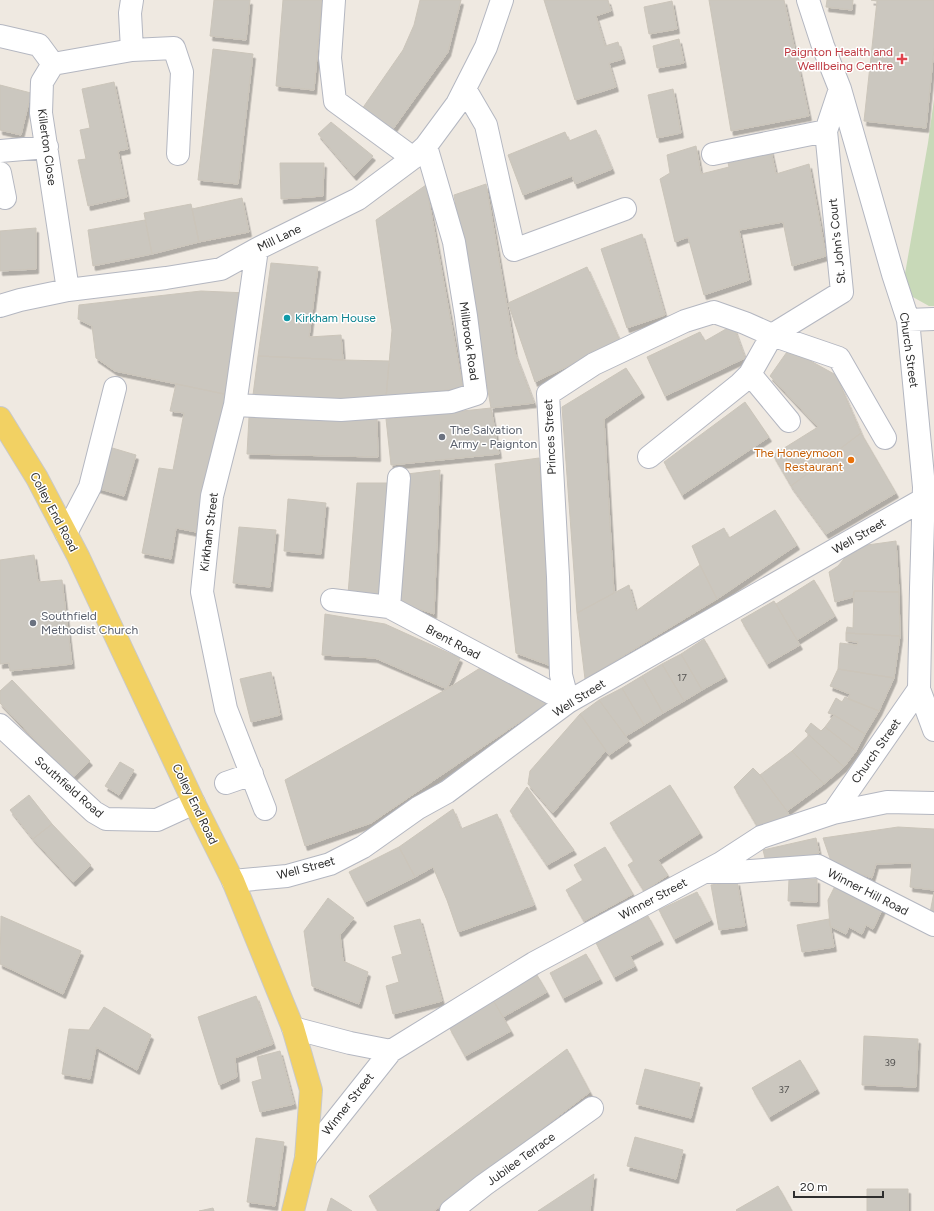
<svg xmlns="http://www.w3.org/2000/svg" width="934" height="1211" font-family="Figtree,sans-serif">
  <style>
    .cemetery { fill: #c8d9b8 }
    .building { fill: #cbc7bf; stroke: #cbc5ba; filter: url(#shadow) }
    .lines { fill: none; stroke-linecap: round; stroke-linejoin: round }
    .minor-casing { stroke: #b4b7c1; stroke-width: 24 }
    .major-casing { stroke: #c9c9c9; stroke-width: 24 }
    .minor { stroke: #fff; stroke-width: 22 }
    .major { stroke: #f2d163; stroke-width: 22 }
    .health-dot { fill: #e0444e; stroke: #fff; stroke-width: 1.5 }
    .culture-dot { fill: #0f9aa8; stroke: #fff; stroke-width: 1.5 }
    .worship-dot { fill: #6b7280; stroke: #fff; stroke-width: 1.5 }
    .food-dot { fill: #e8710a; stroke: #fff; stroke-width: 1.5 }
    .labels { text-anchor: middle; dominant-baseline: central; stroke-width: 3; stroke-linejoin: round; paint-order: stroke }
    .number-label { font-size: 10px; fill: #555452 }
    .health-label { font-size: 12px; fill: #be3a42; stroke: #fff; text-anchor: end }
    .street-label { font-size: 12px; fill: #2e2e2e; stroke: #fff }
    .culture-label { font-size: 12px; fill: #0d838f; stroke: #fff; text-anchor: start }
    .worship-label { font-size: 12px; fill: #5b616d; stroke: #fff; text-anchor: start }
    .food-label { font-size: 12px; fill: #c56008; stroke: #fff; text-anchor: end }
  </style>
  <defs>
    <filter id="shadow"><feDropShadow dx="2.5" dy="4.5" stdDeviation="0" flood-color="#0004"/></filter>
  </defs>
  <rect width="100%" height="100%" fill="#efe9e1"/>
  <path class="cemetery" d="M934 99V306H929L911 296 903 285 928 143Z"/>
  <path class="building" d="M214 0H250L246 40 210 36Z
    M283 0H322L314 90 276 86Z
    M420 0H461L448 52 393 129 362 109 403 50 414 25Z
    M544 0H608L611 11 596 16 605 46 618 42 623 59 609 63 616 87 575 100Z
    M709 0H784L809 116 731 131Z
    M827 0H853L852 10 826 7Z
    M871 0H934V48L926 128 864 121 877 1Z
    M672 1 677 29 649 34 644 7Z
    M679 39 684 63 657 68 653 46Z
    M213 49 253 54 238 184 198 180Z
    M114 82 128 149 118 151 127 197 88 206 78 160 86 159 80 130 90 128 82 89Z
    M0 85 31 93 21 135 0 130Z
    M673 89 681 133 657 138 648 95Z
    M331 122 373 156 354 176 318 134Z
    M596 130 612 169 575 184 572 176 523 195 508 155 565 132 569 141Z
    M767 133 776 174 809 164 826 256 792 266 783 222 739 230 749 280 704 295 688 237 675 242 660 179 670 173 667 155 696 146 701 174 729 167 723 142Z
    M280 163H324L323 196 281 199Z
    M486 184 515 353 534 403 491 408 454 195Z
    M426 185 463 388 386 398 392 330 376 220Z
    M242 198 249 232 199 242 192 209Z
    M191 204 199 242 152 254 144 213Z
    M145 220 152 254 93 266 88 230Z
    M36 228V269L0 271V231Z
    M642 234 665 315 627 328 601 249Z
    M271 263 318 267 309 337 341 335 343 360 258 356Z
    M587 267 620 341 535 382 508 303Z
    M201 291 248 293 229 395 115 371 96 358 92 326 78 319 79 305Z
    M733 325 745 358 665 396 647 357 700 332 705 341Z
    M789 349 836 375 861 433 791 486 773 455 818 427 770 376Z
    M258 356 343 360 389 361 386 398 344 399 253 395Z
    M626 368 642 393 604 419 614 593 577 613 562 407Z
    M176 384 229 395 201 533 176 528 171 559 142 553 159 468 173 470 184 413 170 411Z
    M745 402 769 437 682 495 664 462Z
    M491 408 499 454 391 465 386 419Z
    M249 417H377L378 457 247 454Z
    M861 433 896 493 826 534 791 486Z
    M109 447 136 455 124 496 97 488Z
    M539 458 554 667 516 653 495 464Z
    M440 470 434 614 401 603 407 474Z
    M357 483H388L381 594H348Z
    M288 499 326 503 321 554 284 551Z
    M775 510 797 545 717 599 700 565 692 546 724 528 729 538Z
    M239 527 276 530 270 587 233 583Z
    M896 541 899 592 854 591 853 597 835 602 829 572 838 566 849 553 860 546Z
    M34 555 38 582 62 580 72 664 10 671 9 663 0 664V560Z
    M700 565 717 599 585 679 577 613 629 585 636 611Z
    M814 580 835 616 797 640 776 604Z
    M854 591 899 592 900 636 846 633 847 627 853 628Z
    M774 601 800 645 767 664 741 620Z
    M325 614 385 624 460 658 447 689 375 658 322 655Z
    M846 633 900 636 894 678 838 669 840 643 857 645 858 642 846 641Z
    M704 639 725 677 702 690 681 654Z
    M681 654 702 690 684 701 662 664Z
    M488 663 510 676 546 704 371 823 305 846 285 780 447 689Z
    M662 664 684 701 663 713 642 676Z
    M838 669 894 678 879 711 848 699 850 694 830 686Z
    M271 672 280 715 251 722 240 679Z
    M642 676 663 713 644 725 622 688Z
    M12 680 90 761 72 778 0 703V691Z
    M622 688 644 725 626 736 599 700Z
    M845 697 879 711 865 734 834 715 828 713 836 698 842 702Z
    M599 700 629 741 609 755 580 714Z
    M580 714 606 750 553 813 528 784 530 771Z
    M834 715 865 734 856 751 825 727Z
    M811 723 821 731 825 727 856 751 844 767 805 731Z
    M809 735 844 767 824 784 792 751Z
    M792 751 824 784 787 811 760 775Z
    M120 762 134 770 119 795 105 786Z
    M753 768 760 775 787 811 789 815 760 831 734 787Z
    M670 785 700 833 658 860 668 875 644 891 628 865 634 861 610 823Z
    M527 787 574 850 547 865 510 811Z
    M29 795 52 824 33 839 10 810Z
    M453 809 461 829 497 814 534 905 458 932 447 900 433 867 415 877 399 847Z
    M52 824 91 865 73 882 33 839Z
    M898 827 934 829V890L910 887 912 863 876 864 872 878 832 864 823 838Z
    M816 838 819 853 767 866 763 850Z
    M399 847 415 877 365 902 349 872Z
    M605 847 633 894 584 921 566 890 583 880 574 865Z
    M789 879H817V902L788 901Z
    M737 881 745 926 719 930 711 885Z
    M836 884 884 906 873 929 866 925 862 934 849 927 846 934 830 926 828 900Z
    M697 892 711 920 674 939 659 910Z
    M934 892V914L930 913Z
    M328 898 354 918 340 935 343 961 368 972 359 1004 312 986 304 931Z
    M1 916 81 951 63 994 0 964Z
    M648 916 661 940 630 956 635 966 614 977 596 943Z
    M420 919 442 1001 393 1014 386 986 399 982 392 957 402 954 394 926Z
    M829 919 834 947 802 952 797 925Z
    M586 954 600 979 563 998 550 973Z
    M537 975 547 992 503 1017 493 1000Z
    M256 996 273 1044 235 1058 237 1077 219 1085 198 1017Z
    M493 1000 511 1031 465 1056 449 1027Z
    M104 1007 151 1035 137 1070 96 1047 90 1079 62 1074 69 1029 89 1030Z
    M864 1036 918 1039 916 1087 862 1085Z
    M567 1049 590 1092 434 1211H378L369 1196Z
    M280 1051 294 1104 260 1112 252 1082 262 1079 257 1057Z
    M800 1060 817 1089 769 1117 752 1088Z
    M645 1069 700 1083 691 1118 636 1104Z
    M635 1137 683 1150 676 1179 627 1166Z
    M256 1138 284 1142 275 1206 247 1202Z
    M594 1174 590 1211H538Z
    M778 1186 792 1211H737L736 1210Z
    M867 1189H908V1211H867Z
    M331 1198 352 1211H327Z
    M213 1208 214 1211H199Z"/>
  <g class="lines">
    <defs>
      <path id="minor" d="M334 0 330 58 335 101 413 158
        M808 0 823 46 840 89 893 274 908 320 924 487 921 588 919 689 934 730
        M0 36 39 45 53 64
        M132 50 174 48 182 72 178 154
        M465 89 486 125 514 250 625 209
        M840 89 826 131 842 292 772 335 839 358 885 438
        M0 151 47 147
        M713 154 826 131
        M0 173 5 198
        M257 249 235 405 212 496 202 592 226 709 265 809
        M68 290 41 113 42 82 53 64 132 50 130 13 132 0
        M0 306 20 300 68 290 166 278 221 269 257 249 358 199 413 158 426 146 457 104 486 47 502 0
        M908 320 934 319
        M750 374 789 421
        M235 405 341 410 451 402 476 394 466 316 454 242 426 146
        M66 533 90 487 115 388
        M332 600 389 607 568 702
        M389 607 399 478
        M568 702 561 675 558 577 548 394 594 364 685 321 714 312 745 323 772 335 750 374 740 384 649 457
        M0 725 94 812 106 819 157 820 194 803
        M226 783 252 774
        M833 813 919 689
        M706 872H736L818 866 934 925
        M233 881 287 876 330 864 363 847 418 808 447 792 568 702 924 499
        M293 1028 350 1043 391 1051
        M306 1158 391 1051 534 963 721 863 761 837 833 813 887 802 934 803
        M451 1211 484 1185 592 1108"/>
      <path id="major" d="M0 418 37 478 78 556 194 803 233 881 293 1028 311 1090 306 1158 293 1211"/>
    </defs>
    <use href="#minor" class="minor-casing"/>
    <use href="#major" class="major-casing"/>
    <use href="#minor" class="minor"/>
    <use href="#major" class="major"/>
  </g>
  <path class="health-dot" d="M900 53h4v4h4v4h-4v4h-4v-4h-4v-4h4z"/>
  <circle class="culture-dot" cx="287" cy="318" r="4"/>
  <g class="worship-dot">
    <circle cx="442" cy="437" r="4"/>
    <circle cx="33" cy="623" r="4"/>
  </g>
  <circle class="food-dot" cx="851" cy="460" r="4"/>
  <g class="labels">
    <g class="number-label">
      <text x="682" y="677">17</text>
      <text x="890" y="1062">39</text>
      <text x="784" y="1089">37</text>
    </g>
    <g class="health-label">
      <text x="893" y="52">Paignton Health and<tspan x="893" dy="14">Welllbeing Centre</tspan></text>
    </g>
    <g class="street-label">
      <text transform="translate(47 147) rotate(82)">Killerton Close</text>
      <text transform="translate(279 238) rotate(-26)">Mill Lane</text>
      <text transform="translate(837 241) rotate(-96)">St. John's Court</text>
      <text transform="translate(469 341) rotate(82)">Millbrook Road</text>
      <text transform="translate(909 350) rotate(82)">Church Street</text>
      <text transform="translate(550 437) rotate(-93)">Princes Street</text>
      <text transform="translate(54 512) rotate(62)">Colley End Road</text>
      <text transform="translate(209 532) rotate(-83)">Kirkham Street</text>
      <text transform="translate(859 536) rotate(-30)">Well Street</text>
      <text transform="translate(453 642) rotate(28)">Brent Road</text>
      <text transform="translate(579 698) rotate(-32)">Well Street</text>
      <text transform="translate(876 751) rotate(-55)">Church Street</text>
      <text transform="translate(69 787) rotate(41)">Southfield Road</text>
      <text transform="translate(195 804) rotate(64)">Colley End Road</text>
      <text transform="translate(306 868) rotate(-15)">Well Street</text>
      <text transform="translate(868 892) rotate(27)">Winner Hill Road</text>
      <text transform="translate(653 899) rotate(-28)">Winner Street</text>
      <text transform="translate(348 1104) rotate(-52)">Winner Street</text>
      <text transform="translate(521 1159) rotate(-36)">Jubilee Terrace</text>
    </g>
    <g class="culture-label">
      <text x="295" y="318">Kirkham House</text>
    </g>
    <g class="worship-label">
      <text x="450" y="430">The Salvation<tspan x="450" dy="14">Army - Paignton</tspan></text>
      <text x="41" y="616">Southfield<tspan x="41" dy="14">Methodist Church</tspan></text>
    </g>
    <g class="food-label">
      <text x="843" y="453">The Honeymoon<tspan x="843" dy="14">Restaurant</tspan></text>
    </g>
  </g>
  <path d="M794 1191v6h89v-6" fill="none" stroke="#2e2e2e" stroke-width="2"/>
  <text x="800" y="1191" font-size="12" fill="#2e2e2e" stroke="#ffffff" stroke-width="3" paint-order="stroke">20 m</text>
</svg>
